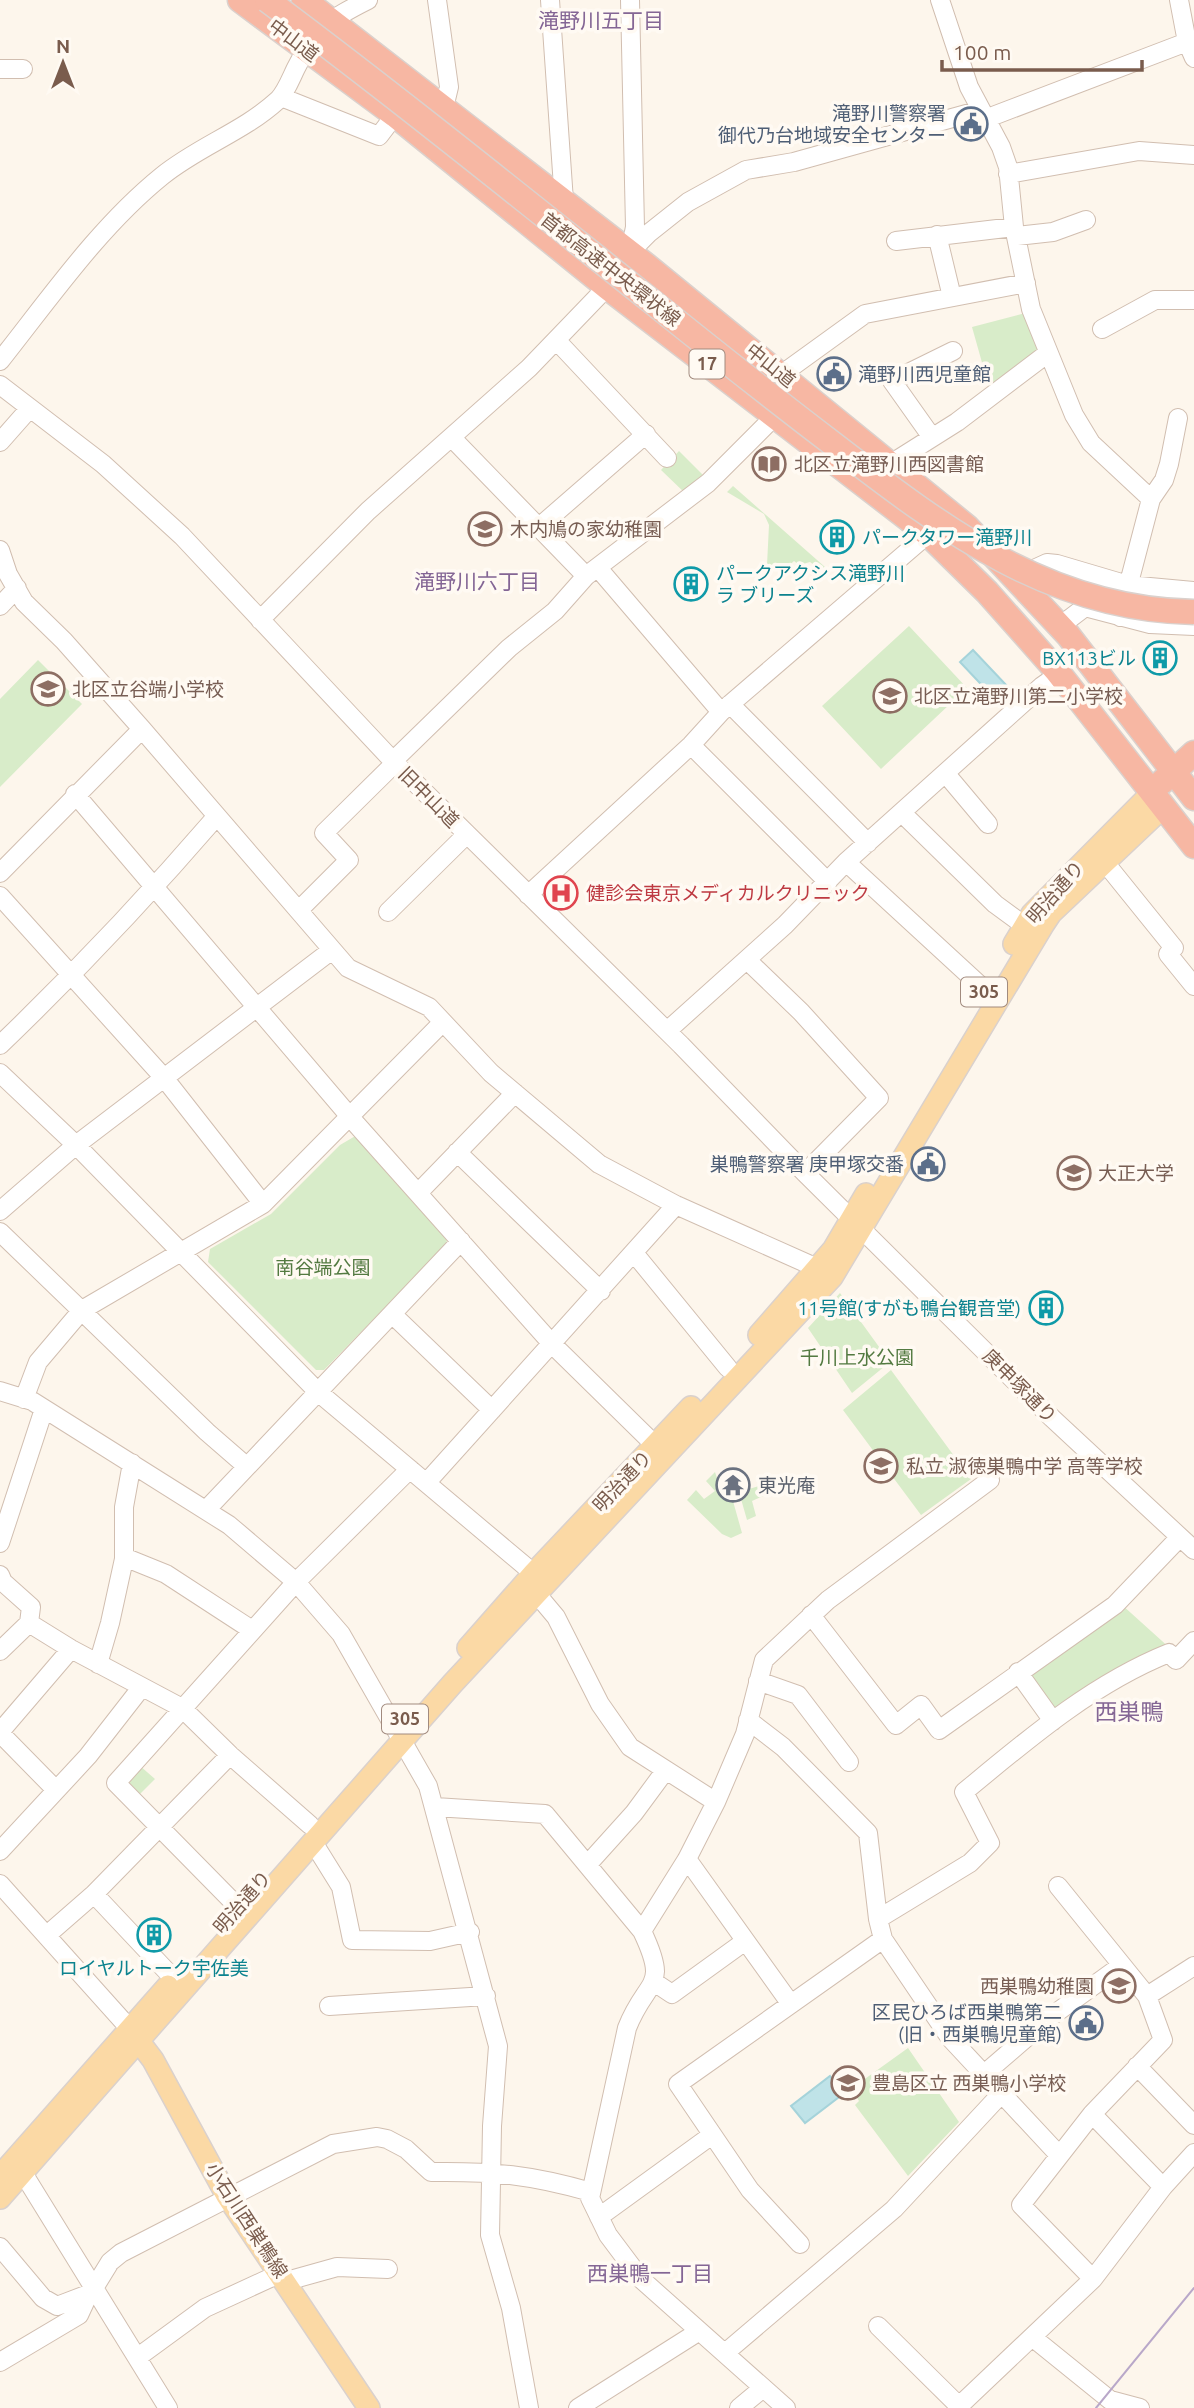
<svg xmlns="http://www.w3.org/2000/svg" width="1194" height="2408" font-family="Ubuntu,'Noto Sans JP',sans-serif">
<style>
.green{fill:#d8ecc9}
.water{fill:#bfe3e8;stroke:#a5d3da;stroke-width:2}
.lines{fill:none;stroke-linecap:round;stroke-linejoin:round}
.minor-casing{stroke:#d1beb0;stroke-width:20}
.major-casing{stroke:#dad1cd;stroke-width:24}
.highway-casing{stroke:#dad1cd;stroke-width:27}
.minor{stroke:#fff;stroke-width:18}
.major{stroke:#fbd9a5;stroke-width:21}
.highway{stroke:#f7b7a3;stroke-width:24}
.tram{stroke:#b9a8c9;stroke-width:2}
.highway-bridge-casing{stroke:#dad1cd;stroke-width:27;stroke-linecap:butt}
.highway-bridge{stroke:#f7b7a3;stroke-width:24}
.labels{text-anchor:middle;stroke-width:7;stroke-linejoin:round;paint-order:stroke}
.shield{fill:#fffaf3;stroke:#a28b7f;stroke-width:2}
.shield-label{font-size:18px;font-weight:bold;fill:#7a5c4d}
.street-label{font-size:19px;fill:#7a5c4d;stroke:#fffaf3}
.service-label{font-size:19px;fill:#4e5e75;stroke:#fffaf3;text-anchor:end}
.education-label{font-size:19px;fill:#785e54;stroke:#fffaf3;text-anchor:start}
.culture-label{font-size:19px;fill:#0d838f;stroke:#fffaf3;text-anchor:start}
.health-label{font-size:19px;fill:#be3a42;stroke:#fffaf3;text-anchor:start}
.park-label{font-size:19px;fill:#537a41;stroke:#fffaf3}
.worship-label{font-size:19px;fill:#5b616d;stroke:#fffaf3;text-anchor:start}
.neighbourhood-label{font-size:21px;fill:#846695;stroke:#fffaf3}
.quarter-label{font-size:23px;fill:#846695;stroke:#fffaf3}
</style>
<rect width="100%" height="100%" fill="#fdf6ec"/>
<path class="green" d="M1029 312 1042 348 990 391 972 327Z
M679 451 707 479 687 495 661 470Z
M733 486 825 567 822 571 810 562 799 565 794 561 783 571 773 570 767 565 769 525 764 514 727 492Z
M909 626 967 688 881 769 822 706Z
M38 660 82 704 0 787V699Z
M357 1135 446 1233 447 1244 324 1370H316L208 1262 210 1249 271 1214 340 1145Z
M840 1293 890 1362 852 1393 808 1328Z
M891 1370 971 1479 921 1515 843 1410Z
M715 1472 723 1496 731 1494 742 1533 731 1538 722 1534 687 1500 696 1490 704 1499 715 1491 706 1481Z
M759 1486 763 1496 752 1501 756 1516 747 1520 739 1492Z
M1121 1604 1172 1650 1055 1715 1026 1674Z
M139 1765 155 1779 138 1796 124 1781Z
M908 2048 959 2122 908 2176 855 2105 859 2101 842 2073 850 2066 862 2081Z"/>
<path class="water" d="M973 650 1008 687 995 699 960 662Z
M830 2076 843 2094 805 2123 791 2106Z"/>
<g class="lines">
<defs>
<path id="minor" d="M437 0 449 87 444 108
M550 0 564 201
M940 0 969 87 1001 147 1008 167 1014 227 1031 309 1074 415 1091 443 1151 499
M1179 0 1187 42 1194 58
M0 69H23
M281 97 379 136 395 115
M985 119 1187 42
M1008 174 1139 151 1194 155
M937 235 952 297
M1017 236 1053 232 1086 220
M896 241 1014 227
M630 252 649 233 688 202 746 170 794 162 981 110
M630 252 635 227 630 0
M1102 329 1155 300H1194
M557 341 667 458
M0 361C50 298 99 227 162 176 199 146 243 132 278 100 286 92 291 78 296 68 317 27 328 20 368 0
M782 374 865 314 1026 283
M0 385 103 464 182 536 393 761 681 1045 805 1173 1052 1418 1194 1550
M931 436 892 381 953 351
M452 438 586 576
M0 442 30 408
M892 463 957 422 1048 353
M538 528 646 434
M0 550 8 574 24 602 64 641 142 729 348 968 429 1007 491 1073 599 1164 676 1205 817 1268
M598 568 721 712
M1023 574 1047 563 1057 564 1128 585 1194 591
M0 606 17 588
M1120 617 1151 499 1164 480 1169 464 1178 418
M260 620 368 511 529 368 607 287
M1060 626 1085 607 1150 624 1194 626
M730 704 868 843
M691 745 828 882
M393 761 509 648 555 611 586 576 708 483 775 416
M946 774 988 824
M75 794 357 1125 553 1345 656 1446
M902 813 995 904 1025 926
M846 862 996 1000
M1111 870 1174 948 1168 954 1194 986
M0 873 142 729
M528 895 691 745 721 712 928 534
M0 896 165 1079 263 1204
M300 909 349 860 324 833 395 763
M388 912 467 834
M747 960 801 1012 879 1098 805 1173
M667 1031 785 925 846 862 1042 686 1059 674
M0 1045C76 972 147 897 216 817
M0 1073 76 1145 318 1392 544 1582
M457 1152 601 1291
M418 1193 515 1093
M0 1211 76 1145 332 950
M0 1232 207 1432 245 1465
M634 1253 728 1368
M392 1314 492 1410
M0 1391 32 1401 229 1525 296 1582 341 1634 428 1786 498 2046 492 2126 490 2235 511 2308 529 2408
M24 1399 38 1362 82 1310 263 1204 443 1022
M427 1482 676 1205
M206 1510 461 1241
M0 1543 44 1409
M124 1557 166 1574 252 1630
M0 1575 3 1582 31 1607 29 1623 0 1651
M530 1586 556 1617 600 1704 630 1747 716 1802
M811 1615 896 1725 921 1705 939 1730 1115 1605 1180 1537
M29 1623 71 1649 182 1708 230 1755 310 1825
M98 1664 110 1623 124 1559V1507L132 1463
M1018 1672 1053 1721
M758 1681 798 1695 849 1762
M748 1720 783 1747 868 1833 878 1919 883 1939 678 2084 750 2190 800 2244
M0 1732 71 1649
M0 1733 56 1790
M435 1807 545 1814 642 1931
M313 1842 341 1887 352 1940 430 1941 470 1932
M0 1851 88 1756 141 1688
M687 1859 790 2003
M588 1864 634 1813 665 1771
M0 1884 130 2029
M1058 1886 1147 1996 1163 2040 1092 2114 1021 2205 1093 2279
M94 1894 174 1979
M238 1907 116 1783 296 1582 410 1469
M878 1919 970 1863 990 1843 964 1792C1028 1739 1092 1684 1169 1653L1176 1660 1194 1641
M47 1935 94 1894 230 1755
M883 1939 950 2038 1059 2155
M654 1982 672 1994 744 1942
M1147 1996 1194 1966
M329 2006 486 1996
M1137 2066 1194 2125
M983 2075 1049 2018 1122 1965
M1092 2114 1163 2187
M23 2173 168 2408
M599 2217 712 2135
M0 2247 43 2298 57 2306 91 2293 110 2262 121 2253 333 2144 377 2137 387 2139 406 2149 431 2172C493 2171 532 2175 591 2192
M287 2281 337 2267 388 2269
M878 2326 959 2406
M1032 2337 1110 2400 1140 2408
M725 2353 894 2209 1001 2094
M138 2357 205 2308 281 2273
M0 2362 79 2315 85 2302 82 2297
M578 2408 698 2332
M739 2408 763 2388
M786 2408 641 2279 608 2235 590 2198 627 2028C647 1977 670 1990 642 1931L687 1859 716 1802 745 1734 764 1660 828 1600 990 1480
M957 2408 1093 2279 1163 2187 1194 2153"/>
<path id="major" d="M1014 944 1032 914 1152 793
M759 1335 833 1250 866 1194
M468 1648 534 1573 691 1407
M131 2031 153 2060 227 2196 369 2408
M0 2176 168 1986
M0 2198 453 1683 832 1277 1043 925 1051 913 1163 807"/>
<path id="highway" d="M240 0 395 115 607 287 928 534 987 592 1057 671 1194 846
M304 0 647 266 967 527 1068 635 1194 798
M1162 782 1194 753"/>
</defs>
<use href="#minor" class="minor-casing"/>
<use href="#major" class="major-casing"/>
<use href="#highway" class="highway-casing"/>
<use href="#minor" class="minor"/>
<use href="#major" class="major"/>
<use href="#highway" class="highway"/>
<path class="tram" d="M1096 2408 1194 2288"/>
<defs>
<path id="highway-bridge" d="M267 0C397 97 523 199 650 300 712 350 774 399 837 447 945 530 1051 610 1194 612"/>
</defs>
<use href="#highway-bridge" class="highway-bridge-casing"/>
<use href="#highway-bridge" class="highway-bridge"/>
</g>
<defs>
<symbol id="civic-ring" viewBox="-11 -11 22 22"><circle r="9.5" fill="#fffaf3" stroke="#5c6f8a" stroke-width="1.5"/><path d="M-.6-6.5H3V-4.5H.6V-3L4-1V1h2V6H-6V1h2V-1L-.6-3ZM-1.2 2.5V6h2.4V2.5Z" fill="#5c6f8a"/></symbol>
<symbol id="library-ring" viewBox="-11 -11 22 22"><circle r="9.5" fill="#fffaf3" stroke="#8d6e63" stroke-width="1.5"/><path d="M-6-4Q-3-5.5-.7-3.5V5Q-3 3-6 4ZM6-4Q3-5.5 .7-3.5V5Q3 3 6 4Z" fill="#8d6e63"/></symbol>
<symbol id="school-ring" viewBox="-11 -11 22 22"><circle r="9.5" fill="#fffaf3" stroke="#8d6e63" stroke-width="1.5"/><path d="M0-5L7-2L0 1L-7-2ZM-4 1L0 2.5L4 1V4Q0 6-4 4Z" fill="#8d6e63"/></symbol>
<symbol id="building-ring" viewBox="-11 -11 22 22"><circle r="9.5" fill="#fffaf3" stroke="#0f9aa8" stroke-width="1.5"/><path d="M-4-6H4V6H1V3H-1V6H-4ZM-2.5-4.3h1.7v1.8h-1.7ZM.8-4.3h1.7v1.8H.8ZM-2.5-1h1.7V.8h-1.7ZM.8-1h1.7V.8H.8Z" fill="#0f9aa8"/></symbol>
<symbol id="hospital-ring" viewBox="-11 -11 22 22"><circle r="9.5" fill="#fffaf3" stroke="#e0444e" stroke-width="1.5"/><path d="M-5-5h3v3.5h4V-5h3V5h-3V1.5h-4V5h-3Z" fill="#e0444e"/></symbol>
<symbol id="university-ring" viewBox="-11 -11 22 22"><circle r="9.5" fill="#fffaf3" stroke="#8d6e63" stroke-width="1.5"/><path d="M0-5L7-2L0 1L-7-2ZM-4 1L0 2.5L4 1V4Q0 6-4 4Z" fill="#8d6e63"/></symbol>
<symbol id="temple-ring" viewBox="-11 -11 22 22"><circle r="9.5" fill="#fffaf3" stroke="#6b7280" stroke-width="1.5"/><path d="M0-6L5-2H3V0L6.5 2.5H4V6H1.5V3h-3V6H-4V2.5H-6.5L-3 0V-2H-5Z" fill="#6b7280"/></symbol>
</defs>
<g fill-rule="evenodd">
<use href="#civic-ring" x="952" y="105" width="38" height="38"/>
<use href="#civic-ring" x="815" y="355" width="38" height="38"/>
<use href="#library-ring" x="750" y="445" width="38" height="38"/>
<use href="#school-ring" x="466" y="510" width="38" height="38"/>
<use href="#building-ring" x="818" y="518" width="38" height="38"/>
<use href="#building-ring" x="672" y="565" width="38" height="38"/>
<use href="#building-ring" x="1141" y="639" width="38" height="38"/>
<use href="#school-ring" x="29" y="670" width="38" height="38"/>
<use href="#school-ring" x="871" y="677" width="38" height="38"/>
<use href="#hospital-ring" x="542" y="874" width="38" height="38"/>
<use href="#civic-ring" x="909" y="1145" width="38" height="38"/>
<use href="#university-ring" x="1055" y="1154" width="38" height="38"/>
<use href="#building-ring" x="1027" y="1289" width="38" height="38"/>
<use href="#school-ring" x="862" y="1447" width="38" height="38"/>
<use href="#temple-ring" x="714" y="1466" width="38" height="38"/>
<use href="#building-ring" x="135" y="1916" width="38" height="38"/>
<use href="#school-ring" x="1100" y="1967" width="38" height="38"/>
<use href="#civic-ring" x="1067" y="2004" width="38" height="38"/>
<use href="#school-ring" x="829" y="2064" width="38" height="38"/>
</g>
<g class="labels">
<g class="shield">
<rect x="689.5" y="349.5" width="35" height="29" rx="5"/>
<rect x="961" y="977.5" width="46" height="29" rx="5"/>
<rect x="382" y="1704.5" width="46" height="29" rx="5"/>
</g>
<g class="shield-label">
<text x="707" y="370">17</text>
<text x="984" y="998">305</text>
<text x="405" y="1725">305</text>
</g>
<g class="street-label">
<text transform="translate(294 40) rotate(37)" y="7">中山道</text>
<text transform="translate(611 269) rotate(38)" y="7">首都高速中央環状線</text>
<text transform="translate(771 365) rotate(39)" y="7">中山道</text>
<text transform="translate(429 797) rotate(45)" y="7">旧中山道</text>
<text transform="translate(1055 892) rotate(-49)" y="7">明治通り</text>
<text transform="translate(1020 1386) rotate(45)" y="7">庚申塚通り</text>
<text transform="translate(622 1481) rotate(-47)" y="7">明治通り</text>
<text transform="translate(242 1902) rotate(-49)" y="7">明治通り</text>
<text transform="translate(247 2220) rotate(57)" y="7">小石川西巣鴨線</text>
</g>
<g class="service-label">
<text x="946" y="120">滝野川警察署<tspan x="946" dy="22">御代乃台地域安全センター</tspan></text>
<text x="858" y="381" text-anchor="start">滝野川西児童館</text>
<text x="904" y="1171">巣鴨警察署 庚甲塚交番</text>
<text x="1062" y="2019">区民ひろば西巣鴨第二<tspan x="1062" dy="22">(旧・西巣鴨児童館)</tspan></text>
</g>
<g class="education-label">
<text x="794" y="471">北区立滝野川西図書館</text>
<text x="510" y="536">木内鳩の家幼稚園</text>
<text x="72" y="696">北区立谷端小学校</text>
<text x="914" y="703">北区立滝野川第二小学校</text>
<text x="1098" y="1180">大正大学</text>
<text x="906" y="1473">私立 淑徳巣鴨中学 高等学校</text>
<text x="1094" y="1993" text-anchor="end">西巣鴨幼稚園</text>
<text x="872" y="2090">豊島区立 西巣鴨小学校</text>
</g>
<g class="culture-label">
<text x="862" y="544">パークタワー滝野川</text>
<text x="716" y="580">パークアクシス滝野川<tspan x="716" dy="22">ラ ブリーズ</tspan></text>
<text x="1136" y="665" text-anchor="end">BX113ビル</text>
<text x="1021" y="1315" text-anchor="end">11号館(すがも鴨台観音堂)</text>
<text x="154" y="1975" text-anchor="middle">ロイヤルトーク宇佐美</text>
</g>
<g class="health-label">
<text x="586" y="900">健診会東京メディカルクリニック</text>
</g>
<g class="park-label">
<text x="323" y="1274">南谷端公園</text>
<text x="857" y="1364">千川上水公園</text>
</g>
<g class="worship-label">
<text x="758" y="1492">東光庵</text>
</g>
<g class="neighbourhood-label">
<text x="601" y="28">滝野川五丁目</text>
<text x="477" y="589">滝野川六丁目</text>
<text x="650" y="2281">西巣鴨一丁目</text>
</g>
<g class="quarter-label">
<text x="1129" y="1720">西巣鴨</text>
</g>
</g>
<g transform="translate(63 63)" stroke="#fffaf3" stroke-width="5" paint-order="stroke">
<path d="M0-5L12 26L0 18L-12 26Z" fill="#7a5c4d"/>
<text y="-10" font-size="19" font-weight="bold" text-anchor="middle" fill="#7a5c4d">N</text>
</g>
<path d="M942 60v10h200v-10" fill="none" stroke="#7a5c4d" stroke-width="3.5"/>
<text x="953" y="60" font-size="21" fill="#7a5c4d" stroke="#fffaf3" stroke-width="5" paint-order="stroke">100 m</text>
</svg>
